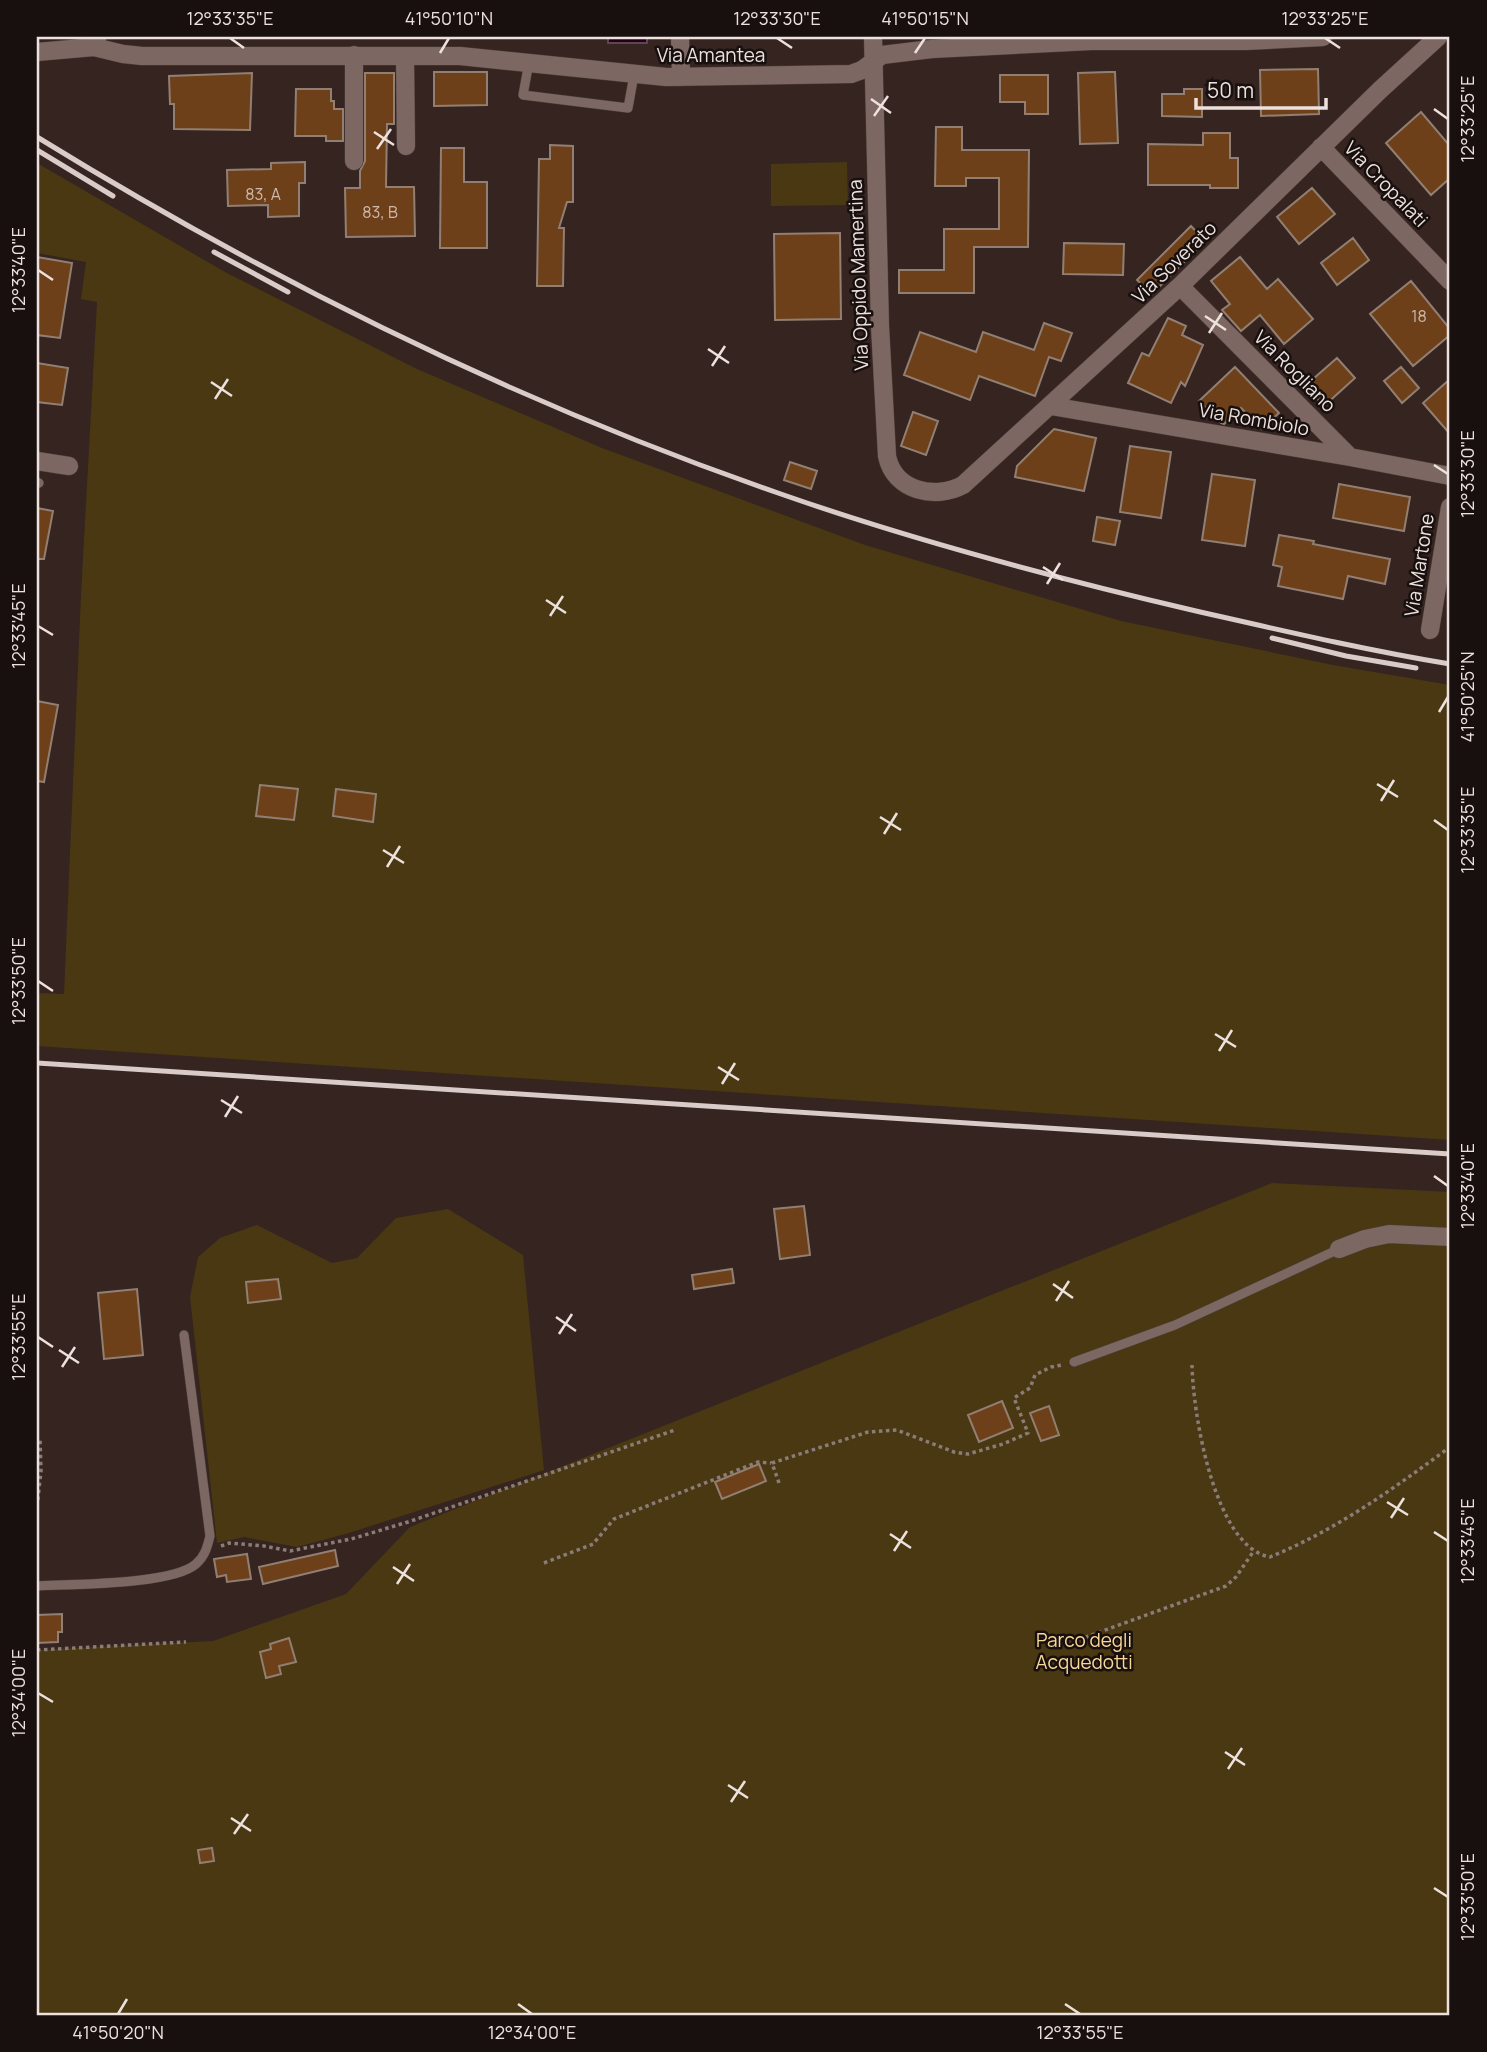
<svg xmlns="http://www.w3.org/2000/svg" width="1487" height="2052" font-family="Manrope,sans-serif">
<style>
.green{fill:#493812}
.water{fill:#23001a;stroke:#604455;stroke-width:2}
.building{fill:#6e4019;stroke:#917f73;stroke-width:2}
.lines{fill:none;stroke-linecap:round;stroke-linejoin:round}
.lane-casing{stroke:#4f403d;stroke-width:10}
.street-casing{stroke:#4f403d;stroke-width:19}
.path{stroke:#8b7c78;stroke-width:3.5;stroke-dasharray:3.5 3.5;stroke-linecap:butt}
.lane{stroke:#7d6763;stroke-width:9}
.street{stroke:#7d6763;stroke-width:18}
.rail{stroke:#d8cbc8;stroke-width:5}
.ticks{fill:none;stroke:#ede1de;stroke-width:2.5}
.labels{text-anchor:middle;stroke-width:5;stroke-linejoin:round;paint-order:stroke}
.number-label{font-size:16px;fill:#cdb9ad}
.street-label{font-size:19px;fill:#ede1de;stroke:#18100e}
.park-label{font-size:19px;fill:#f9d897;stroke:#18100e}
.neatline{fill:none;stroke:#ede1de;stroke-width:2.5}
.ticks-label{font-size:18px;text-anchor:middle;fill:#ede1de}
</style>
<rect width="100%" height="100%" fill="#362420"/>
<path class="green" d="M847 162 848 205 771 206V164Z
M37 163 225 272 417 369 602 448 865 545 1121 621 1333 665 1450 685V1140L37 1046V993L64 994 81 595 97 302 81 299 86 262 37 253Z
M1272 1183 1450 1192V2015H37V1650L213 1641 346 1594 410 1527Z
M448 1209 523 1255 544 1470 349 1533 297 1547 244 1537 217 1543 190 1297 198 1257 220 1238 257 1225 332 1263 357 1258 396 1218Z"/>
<path class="water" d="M608 37H647V43H608Z"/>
<path class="building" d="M1318 69 1319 114 1261 116 1260 70Z
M434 72H487V105L434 106Z
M1108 72H1115L1118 143 1080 144 1078 73Z
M252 73 250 130 174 129V104H170L169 76Z
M365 73H394V124H387L386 187H414L415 236 346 237 345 188H360V171L365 161Z
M1000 75H1048V114H1025V102H1000Z
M296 89H331V101H334V109H343V141H326V136H295Z
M1184 89H1202V117L1162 116V94H1184Z
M1421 112 1450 146V178L1431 195 1386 143Z
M936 127H962V150H1029L1028 247H974V293H899V270H944V229H999V178H966V186H935Z
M1203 133H1230V158H1238V188H1210V185H1148V144L1203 145Z
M550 145 573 146V202H567L559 228H564L563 286H537L539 159H550Z
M441 148H464V182H487V248H440Z
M305 162V183H299V216L268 217V205L228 206 227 170 271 169V163Z
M1312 188 1335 214 1299 244 1277 217Z
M1191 226 1205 241 1152 294 1137 280Z
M840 233 841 319 775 320 774 234Z
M1353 238 1369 260 1337 285 1321 263Z
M1064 243 1124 244 1123 275 1063 274Z
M37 257 72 263 60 338 37 335Z
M1240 257 1267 289 1278 279 1313 319 1284 344 1260 315 1241 331 1222 310 1230 304 1211 281Z
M1411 281 1450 329V335L1413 366 1370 314Z
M1168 318 1186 326 1182 335 1203 345 1185 386 1181 382 1171 403 1128 383 1142 353 1149 356Z
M1044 323 1072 333 1061 361 1049 357 1035 396 979 376 970 400 904 375 920 332 976 352 983 332 1034 350Z
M1337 358 1355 378 1324 406 1305 386Z
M37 363 68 368 62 405 37 402Z
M1235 367 1279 413 1262 429 1241 408 1224 424 1221 423 1199 401Z
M1401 367 1419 388 1402 403 1384 381Z
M1450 379V434L1423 403Z
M913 412 938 421 926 455 901 446Z
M1054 429 1096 438 1084 491 1015 477 1017 466Z
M1130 446 1171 452 1161 518 1120 512Z
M790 462 817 471 811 489 784 480Z
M1212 474 1255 480 1245 546 1202 540Z
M1339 484 1410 497 1404 531 1333 518Z
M37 508 53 511 44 559H37Z
M1097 517 1120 521 1115 545 1093 541Z
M1279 535 1314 541 1313 544 1390 559 1385 584 1348 576 1343 599 1278 586 1282 567 1273 565Z
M37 701 58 705 44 782 37 781Z
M260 785 298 789 294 820 256 816Z
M336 789 376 794 373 822 333 816Z
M804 1206 810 1255 780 1259 774 1209Z
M732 1269 734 1283 694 1289 692 1275Z
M278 1279 281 1299 248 1303 246 1282Z
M137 1289 143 1355 104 1359 98 1293Z
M1002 1401 1013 1428 979 1442 968 1415Z
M1049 1406 1059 1435 1041 1441 1030 1413Z
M759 1464 766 1481 722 1499 715 1482Z
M335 1550 338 1566 263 1584 259 1567Z
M247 1554 251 1579 227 1582 226 1575 217 1577 214 1559Z
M62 1614V1632H58V1642L37 1643V1615Z
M289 1638 296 1662 279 1666 281 1674 266 1678 260 1652 271 1649 270 1644Z
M212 1848 214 1861 200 1863 198 1850Z"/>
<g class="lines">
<defs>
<path id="lane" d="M529 62 523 95 628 108 634 75
M37 482 39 483
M1074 1362 1175 1325 1339 1249
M37 1586C71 1584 172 1585 196 1564 205 1556 207 1548 210 1536L184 1335"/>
<path id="street" d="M680 37 681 77
M873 37 880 326 887 456C894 491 935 500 963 485L1180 286 1380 90 1438 37
M94 47 123 54 142 56H460L666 77 851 74 862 70 882 55 932 49 1091 41H1245L1323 37
M37 52 94 47 97 39
M405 56 406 146
M1321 147 1450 281
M354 161V55
M1180 286 1350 457
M1051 406 1350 457 1450 476
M37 461 69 466
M1430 630 1450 507
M1339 1249 1365 1239 1389 1234 1450 1237"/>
</defs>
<use href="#lane" class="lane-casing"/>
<use href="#street" class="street-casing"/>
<path class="path" d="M1192 1365C1193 1413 1214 1547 1270 1557 1336 1530 1393 1489 1450 1447
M779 1483 772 1463 868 1432 897 1430 954 1452 968 1454 1003 1444 1028 1433 1014 1398 1030 1388 1035 1375 1051 1367 1062 1365
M37 1507 41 1471 40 1438
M221 1546 229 1543 264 1546 290 1551 351 1539 408 1522 675 1430
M544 1563 593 1544 614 1519 758 1462 771 1463
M1058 1635 1072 1640 1086 1637 1226 1586 1236 1577 1253 1552
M37 1650 186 1642"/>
<use href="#lane" class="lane"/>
<use href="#street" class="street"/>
<path class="rail" d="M37 137C271 281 518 403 778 493 915 541 1055 578 1196 611 1280 630 1365 650 1450 664
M37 150 113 196
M214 252 288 292
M1272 638 1346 656 1416 668
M37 1063 1450 1154"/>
</g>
<path class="ticks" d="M230 38 244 48M777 38 792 48M1325 38 1340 48M440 53 449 38M915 53 925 38M871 99 891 113M1434 109 1448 119M874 116 888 96M374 132 394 145M377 149 391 129M38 270 53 280M1205 316 1226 330M1209 333 1222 313M708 349 729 363M712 366 725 346M211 382 232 396M215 399 228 379M1434 465 1448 474M1043 567 1063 580M1047 584 1060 563M546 600 566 613M550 616 563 596M38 626 53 635M1439 712 1448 697M1377 784 1398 797M1381 801 1394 780M880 817 901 830M1434 820 1448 830M884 834 897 813M383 850 404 863M387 867 400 846M38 981 53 991M1215 1034 1236 1047M1219 1051 1232 1030M718 1067 739 1080M722 1084 735 1063M221 1100 242 1113M225 1117 238 1096M1434 1176 1448 1186M1053 1284 1073 1298M1056 1301 1069 1281M556 1317 576 1331M559 1334 572 1314M38 1337 53 1347M59 1350 79 1363M62 1367 75 1347M1387 1502 1408 1515M1391 1518 1404 1498M1434 1532 1448 1541M890 1534 911 1548M894 1551 907 1531M393 1567 414 1581M397 1584 410 1564M38 1693 53 1702M1225 1752 1245 1765M1228 1769 1242 1748M728 1785 748 1798M731 1802 745 1781M231 1818 251 1831M234 1834 248 1814M1434 1888 1448 1897M518 2004 532 2014M1065 2004 1080 2014M118 2014 127 1999"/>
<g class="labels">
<g class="number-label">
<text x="263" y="200">83, A</text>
<text x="380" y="218">83, B</text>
<text x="1419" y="322">18</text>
</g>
<g class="street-label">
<text x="711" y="62">Via Amantea</text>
<text transform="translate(1386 184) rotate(46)" y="7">Via Cropalati</text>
<text transform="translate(1174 262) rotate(-44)" y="7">Via Soverato</text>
<text transform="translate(858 275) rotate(-92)" y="7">Via Oppido Mamertina</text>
<text transform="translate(1295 371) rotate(45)" y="7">Via Rogliano</text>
<text transform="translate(1254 419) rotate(10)" y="7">Via Rombiolo</text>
<text transform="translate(1419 565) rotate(-81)" y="7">Via Martone</text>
</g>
<g class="park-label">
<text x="1084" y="1647">Parco degli<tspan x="1084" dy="22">Acquedotti</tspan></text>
</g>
</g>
<rect width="1487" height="2052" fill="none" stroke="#18100e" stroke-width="77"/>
<path d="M1196 98v10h130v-10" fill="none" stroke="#ede1de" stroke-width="3.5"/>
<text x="1207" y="98" font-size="21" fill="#ede1de" stroke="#18100e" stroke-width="5" paint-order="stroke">50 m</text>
<rect x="38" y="38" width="1410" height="1976" class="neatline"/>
<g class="ticks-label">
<text x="230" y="25">12°33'35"E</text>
<text x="449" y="25">41°50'10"N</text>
<text x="777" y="25">12°33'30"E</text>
<text x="925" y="25">41°50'15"N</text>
<text x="1325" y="25">12°33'25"E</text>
<text transform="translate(1468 119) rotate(-90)" y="6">12°33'25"E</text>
<text transform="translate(19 270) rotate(-90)" y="6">12°33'40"E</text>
<text transform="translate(1468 474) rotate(-90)" y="6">12°33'30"E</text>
<text transform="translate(19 626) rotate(-90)" y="6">12°33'45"E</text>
<text transform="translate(1468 697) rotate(-90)" y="6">41°50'25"N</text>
<text transform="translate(1468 830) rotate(-90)" y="6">12°33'35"E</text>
<text transform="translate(19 981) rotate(-90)" y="6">12°33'50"E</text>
<text transform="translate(1468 1186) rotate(-90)" y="6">12°33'40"E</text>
<text transform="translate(19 1337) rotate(-90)" y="6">12°33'55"E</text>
<text transform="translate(1468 1541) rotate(-90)" y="6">12°33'45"E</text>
<text transform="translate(19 1693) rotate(-90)" y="6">12°34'00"E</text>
<text transform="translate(1468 1897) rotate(-90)" y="6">12°33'50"E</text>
<text x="118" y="2039">41°50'20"N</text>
<text x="532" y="2039">12°34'00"E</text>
<text x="1080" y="2039">12°33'55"E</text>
</g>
</svg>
